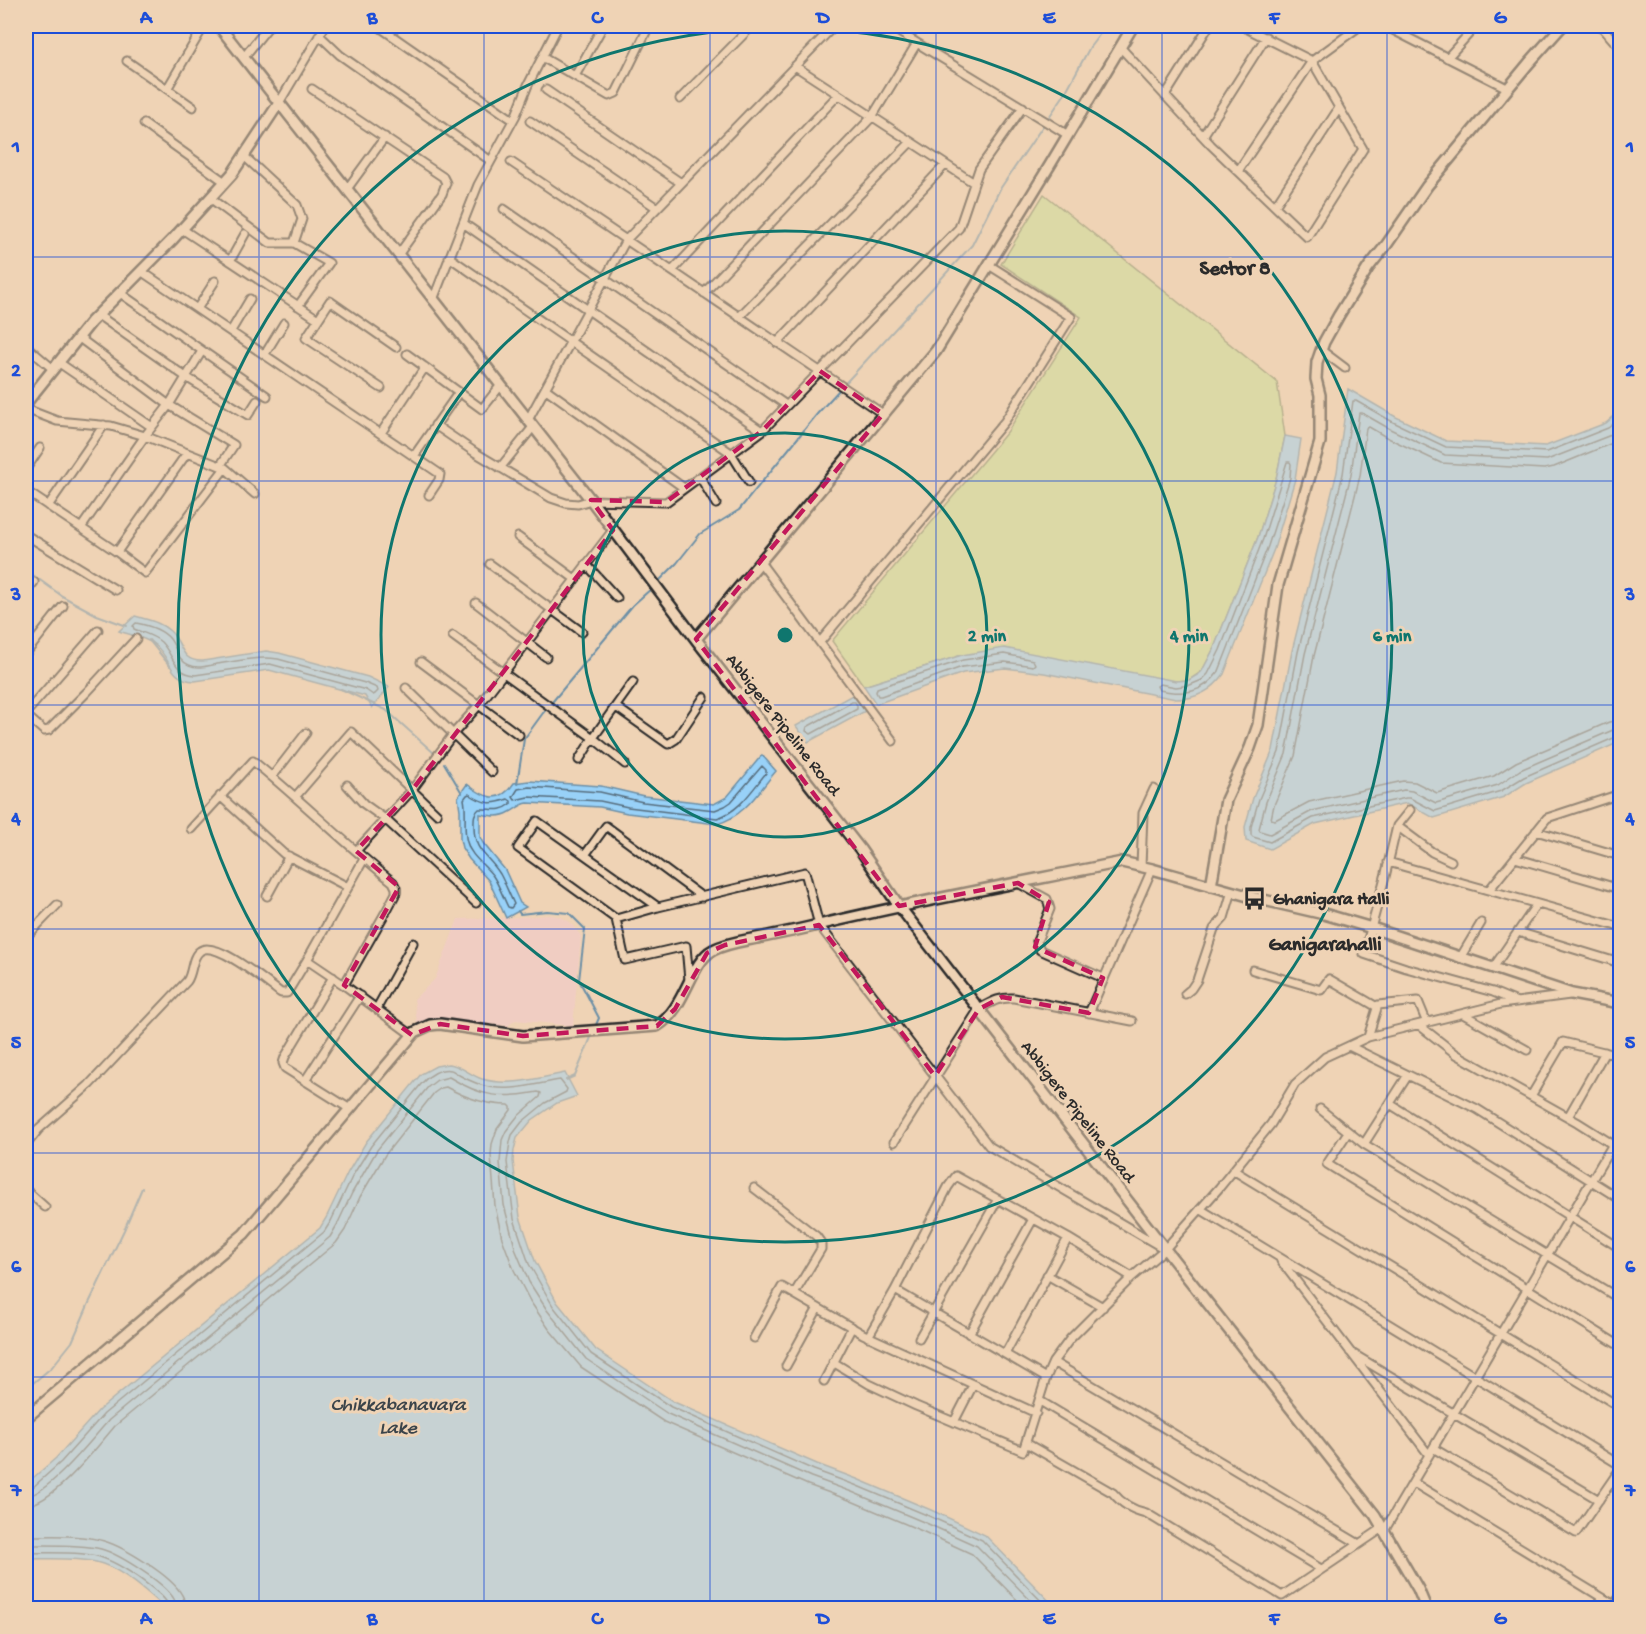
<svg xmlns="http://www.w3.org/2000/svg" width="1646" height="1634" font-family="'Gochi Hand',sans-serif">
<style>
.built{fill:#f0cdc2}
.green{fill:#c5e096;stroke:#788660;stroke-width:1.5}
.water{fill:#98d1f8;stroke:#6c8fa6;stroke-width:1.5}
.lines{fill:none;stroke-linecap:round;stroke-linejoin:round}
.shore{stroke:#576d7d;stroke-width:1.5}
.stream{stroke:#6c8fa6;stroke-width:2}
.street-casing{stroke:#2b2b2b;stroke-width:11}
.secondary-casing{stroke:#2b2b2b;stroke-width:14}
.street{stroke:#efd3b5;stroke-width:7}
.secondary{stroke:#efd3b5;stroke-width:9}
.marked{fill:none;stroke:#c2185b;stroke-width:4.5;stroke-dasharray:12 8;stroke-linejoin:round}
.grid{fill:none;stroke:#1d4ed8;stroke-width:1.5;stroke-opacity:0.55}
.ring{fill:none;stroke:#0f766e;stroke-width:3}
.labels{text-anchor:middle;stroke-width:6;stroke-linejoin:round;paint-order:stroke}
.street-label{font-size:18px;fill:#2b2b2b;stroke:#efd3b5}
.poi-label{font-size:18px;font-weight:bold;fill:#2b2b2b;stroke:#efd3b5;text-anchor:start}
.neighbourhood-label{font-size:20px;font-weight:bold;fill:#2b2b2b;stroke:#efd3b5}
.water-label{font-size:20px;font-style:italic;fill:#3b444a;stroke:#efd3b5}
.quarter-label{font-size:21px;font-weight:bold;fill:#2b2b2b;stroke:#efd3b5}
.centre{fill:#0f766e;stroke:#efd3b5;stroke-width:3}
.ring-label{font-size:18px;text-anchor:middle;font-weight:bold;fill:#0f766e;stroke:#efd3b5;stroke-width:6;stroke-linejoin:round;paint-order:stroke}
.neatline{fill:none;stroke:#1d4ed8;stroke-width:2}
.grid-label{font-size:20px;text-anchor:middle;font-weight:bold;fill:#1d4ed8}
</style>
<rect width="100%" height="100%" fill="#efd3b5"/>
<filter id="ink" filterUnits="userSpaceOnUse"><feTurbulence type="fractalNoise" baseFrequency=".0167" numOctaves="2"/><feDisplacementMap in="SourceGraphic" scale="12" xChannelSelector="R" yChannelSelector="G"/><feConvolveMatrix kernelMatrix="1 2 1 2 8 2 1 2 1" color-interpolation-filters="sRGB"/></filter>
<g filter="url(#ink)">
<path class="built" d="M551 915 561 917 570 922 581 936 573 1026 515 1020 508 1026 476 1023 448 1018 417 1023 414 999 435 979 458 919 506 918Z"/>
<path class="green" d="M1044 194 1277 382 1285 436 1276 479 1258 537 1214 648 1202 671 1189 680 1176 681 962 655 864 686 832 641 1008 431 1081 317 1001 264Z"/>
<path class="water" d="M1348 389 1396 417 1446 441 1546 446 1606 423 1620 411V742L1526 783 1504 797 1434 818 1407 803 1315 824 1270 849 1246 841 1245 827 1253 798 1273 750 1292 651 1337 472Z
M1285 436 1301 439 1295 479 1274 549 1224 674C1212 691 1197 699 1176 699L1044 673 1005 668 963 673 876 704 864 686 962 655 1004 648 1176 681 1189 680 1199 674 1202 671 1214 648 1258 537 1276 479Z
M135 616C147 620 161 622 170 631 184 643 179 662 203 661L266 651 279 653 368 677 389 687 372 708 365 696 269 670 195 681C168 680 172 658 155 645 145 637 130 635 119 631Z
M856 693 869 709 808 742 796 726Z
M762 755 776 771C759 791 744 817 717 824L627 813 600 807 528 803C520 804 517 809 510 812 500 818 491 816 480 814V837L483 843 505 870 520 903 526 907 506 918 489 881 469 859 462 848 460 839V810L458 797 467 784C485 798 499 805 514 783L529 781 601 786 644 796 714 804 727 797Z
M448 1064C459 1064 470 1075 482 1079 509 1087 538 1078 565 1073L577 1096 557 1103 532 1120 517 1138 514 1150 513 1161 520 1217 535 1261 557 1302 596 1350 674 1402 817 1464 857 1479 931 1510 985 1535 1056 1608H165C148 1592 119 1567 96 1562 73 1557 48 1559 26 1559V1484L56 1458 99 1410 320 1228 326 1218 348 1172 366 1142 421 1074 436 1066Z"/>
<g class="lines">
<path class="shore" d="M1620 419 1608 428 1547 452 1446 447 1393 422 1356 401H1353L1343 474 1298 652 1279 752 1259 799 1251 827V835L1253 837 1270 842 1313 818 1406 798H1410L1435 811 1501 791 1524 777 1616 737H1620
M1620 429 1611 435 1547 460 1445 455 1390 429 1362 413H1359L1351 475 1305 654 1286 754 1266 802 1259 829 1260 831 1270 834 1312 811 1404 790 1412 791 1436 803 1498 785 1520 770 1613 730 1620 729
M1620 440 1554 467 1544 469 1441 463 1386 437 1369 427 1366 428 1360 476 1314 656 1295 756 1274 805 1271 819 1275 820 1309 802 1403 781 1415 782 1437 793 1494 776 1516 762 1609 722 1620 720
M1287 462H1290L1291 464 1290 478 1268 546 1219 671C1203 694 1184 695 1159 690L1157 686 1160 684 1176 687 1190 685 1202 680 1208 674 1220 650 1263 539Z
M136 623C147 625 162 629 170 639 177 648 177 660 189 665 198 669 207 666 217 664 237 661 258 656 278 659L365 683 377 688 378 691 375 694 373 695 366 690 270 664 195 675C173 673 174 655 161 642 153 635 143 633 134 629L133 626Z
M1004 654 1033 660 1035 664 1033 666 1005 662 962 667 881 696H878L876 692 877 688 963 660Z
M852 702H855L857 705V709L811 734 806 731 807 727Z
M762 766 766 770V773C752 790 739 812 717 818L628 807 600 801 528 797 515 800 513 797 518 789 529 787 600 792 643 802 715 810 725 806 731 802Z
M469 794C484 804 492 805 508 799L511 801V804C500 813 491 808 479 809 473 814 474 819 474 826 474 853 488 854 500 874 505 883 509 894 514 904L511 908 508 907C503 897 499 885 493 876 485 865 470 856 467 842 463 829 467 813 464 799L467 795Z
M26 1489 32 1488 61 1462 104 1414 324 1232 331 1221 353 1175 371 1146 422 1083C428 1076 441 1067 451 1070 452 1070 458 1074 459 1075 466 1079 473 1082 481 1085 508 1093 534 1084 560 1080L567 1089 566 1092 545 1103 522 1122 512 1135 510 1142 507 1162 514 1219 529 1264 553 1306 591 1354 671 1407 814 1470 855 1485 929 1516 982 1540 1048 1608
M26 1496C48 1495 94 1437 109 1420L330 1237 337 1225 352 1193 377 1150 428 1087 437 1080 449 1077C482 1097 500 1099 538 1092L541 1093 540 1097 517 1117 506 1131 502 1140 500 1162 504 1205 516 1251 529 1282 547 1310 586 1359 668 1414 811 1477 852 1492 926 1523 977 1546 1038 1608
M26 1505C52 1505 98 1446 115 1426L336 1243 345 1230 360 1197 385 1155 434 1093 441 1088 446 1087C466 1098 486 1105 509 1105L511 1107V1110L497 1129 492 1144 491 1155 495 1206 502 1238 514 1270 530 1301 549 1329 581 1367 664 1422 808 1485 849 1500 922 1531 972 1554 1025 1608
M26 1536C47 1536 83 1534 104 1541 124 1547 172 1576 182 1595 185 1600 185 1604 185 1608
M26 1545C47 1545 81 1544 101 1549 119 1554 165 1583 174 1599 176 1603 176 1604 176 1608
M26 1553C44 1553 83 1551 100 1557 118 1563 137 1576 152 1588 158 1593 168 1600 169 1608"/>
<path class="stream" d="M26 570 62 596 97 615 127 626
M656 584 677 563 700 534 739 510 818 413 972 245 1000 189 1064 95 1090 47 1106 26
M149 640 170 666
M341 689 386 710 434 753
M444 763 462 793
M517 784 524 739 543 713 633 605 652 588
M518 911 520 914 547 911 569 913 585 929 579 980 599 1018 595 1027
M566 1080 575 1076 592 1035
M26 1389 52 1367 72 1342 89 1303 124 1230 142 1188"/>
<defs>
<path id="street" d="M378 26 513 120
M889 26 1068 135
M1385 26 1507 88
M1601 26 1620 48
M319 35 340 55 491 161
M1120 47 1211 145 1307 237 1363 149 1312 61 1242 26
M244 57 269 26
M542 57 609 96 616 93 649 26
M1447 58 1476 26
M127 61 193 107
M795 66 974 183
M575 76 603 26
M167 89 204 26
M312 89 443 177 446 183 442 194 398 255
M546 90 681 183
M1165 96 1209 26
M680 99 752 26
M279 103 325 26
M530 121 657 208
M144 124 225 182
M1203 136 1266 37
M244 156 297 205 302 219 294 243
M511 162 883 414
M1238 171 1312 61 1360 26
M347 189 385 137
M210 198 270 243H294L329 263 298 306
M1275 206 1339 108
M504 209 786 405
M463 223 478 185 516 115 528 85 558 26
M182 229 318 319
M449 257 731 453 749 482
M230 261 245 234
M141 271 440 474 439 480 429 495
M672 271 838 95
M120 293 267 396
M704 293 872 117 917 43
M433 300 463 223 762 431 666 502 591 500 578 504 566 503 551 498 476 453 435 425
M197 309 215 281
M98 315 186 377 248 415 257 401
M739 317 911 142
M231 331 250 299
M78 337 169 405 145 436 81 528
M777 343 945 165
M26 346 53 369
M1321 350 1345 368
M202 351 169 405 234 445 220 466
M265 354 284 323
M407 354 482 409 501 385
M58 362 152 427
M381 388 306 338 330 301 396 347
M546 389 684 488
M26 409 57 421 111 426 145 436 225 468 145 573 117 552 26 491
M528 420 626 240 834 26
M762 431 959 228 979 169 1023 107
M381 433 425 367
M414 456 459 392
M225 468 255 494
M500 468 533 427
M26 469 40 448
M700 477 716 504
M48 506 104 425
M26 535 116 590
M518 537 575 579
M117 552 187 453
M760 562 893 741
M490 564 582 632
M586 564 617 598
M26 592 34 582
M476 603 546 657
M453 636 593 738 625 764
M820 642 1005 421 1071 317 989 265
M26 653 63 606
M421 662 519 735
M406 688 492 772
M616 707 668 744 676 739 704 697
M26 713 98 630
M26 715 44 731 49 730 87 692 136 639
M579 760 593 738 633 682
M272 777 306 733
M347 785 364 804 385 819 476 903
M220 796 284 854 348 887
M296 796 351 732 437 814
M1410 810 1397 826 1385 877 1364 954 1406 968 1493 992 1517 1002
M1397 826 1432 852 1451 861
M191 829 253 761C301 800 345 844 393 882L396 888V893L388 908 344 985 412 1035
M1536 831 1620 856
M356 851 412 790 454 733 479 705 613 530
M585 855 606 826 702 897
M1515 858 1620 889
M1388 862 1620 927
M1141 867 1143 813 1154 789
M1018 883 1047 899 1050 909 1037 941 1040 950 1103 978
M1489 890 1547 818 1620 794
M267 896 289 856
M616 919 518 848 537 821 658 907
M1518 932 1620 963
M26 937 57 905
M1460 958 1481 923
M1493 968 1537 904
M1253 970 1321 990 1329 979 1377 1007
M333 977 285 1057 283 1063 285 1068 350 1109
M689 980 686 946 625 960 616 919 658 907 805 872 819 925 989 1146 1163 1248
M344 985 307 960 364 859
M1185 994 1191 989 1197 980 1214 929 1224 918 1232 891
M377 1008 413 943
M1089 1013 1152 869
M1463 1014 1527 1050
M1419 1025 1456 1054 1577 1122 1620 1149
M1368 1037 1378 1005 1418 1001 1427 1023
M1349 1046 1477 1109 1620 1199
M305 1081 360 996
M1531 1096 1563 1042 1620 1056
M1390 1104 1620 1248
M1320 1109 1364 1144 1620 1299
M1568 1117 1605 1052
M1348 1132 1327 1164 1620 1346
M894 1142 979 1009C992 1002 998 997 1014 998L1132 1021
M1364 1144 1408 1075
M26 1145 38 1130 89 1085 187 981C193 973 191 957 200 951 216 939 267 983 281 993H287L307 960
M1233 1170 1620 1407
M754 1188 816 1236 821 1243V1249L794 1294
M26 1190 45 1207
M1200 1209 1620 1465
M1281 1261 1429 1455
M1047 1275 1103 1307
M895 1290 948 1187 956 1176 1068 1238 1132 1277
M969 1334 1033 1219
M868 1337 895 1290 1046 1378
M754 1338 782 1287 863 1334 1036 1413
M919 1338 998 1199
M1350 1352 1599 1500
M1005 1354 1068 1238
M833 1362 869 1384 916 1406 1023 1451 1046 1378 1053 1362 1070 1339 1132 1277 1165 1249 1219 1188 1271 1124 1295 1084 1325 1057 1368 1037 1501 1004 1570 995
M1053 1362 1359 1544
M786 1366 818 1308
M824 1381 852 1327
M1040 1401 1321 1569
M954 1422 973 1385
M1026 1443 1113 1493C1122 1504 1132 1510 1146 1513L1282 1596 1383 1528
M1433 1448 1576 1533 1620 1469
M1414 1483 1616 1606
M1384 1531 1613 1144"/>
<path id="secondary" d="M219 26 591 500 698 642 860 849 899 906 1165 1249 1375 1515 1418 1589 1426 1608
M26 403 91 322 173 239 232 174 279 103
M696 639 936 351 1050 165 1133 26
M1211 886 1226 800 1250 748 1258 725 1278 585 1320 442V395L1316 379 1317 362 1324 342 1339 315 1368 268 1387 244 1427 186 1529 63 1562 26
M26 1418 244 1234 415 1032 430 1025 440 1024 523 1036 657 1026C685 1010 690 962 713 950 726 943 742 941 757 938 774 935 792 931 810 927 913 902 1018 883 1122 862L1152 869 1255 898 1324 914 1372 928 1572 994 1620 1003
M1615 1608 1620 1599"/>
</defs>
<use href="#street" class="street-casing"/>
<use href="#secondary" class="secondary-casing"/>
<use href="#street" class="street"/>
<use href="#secondary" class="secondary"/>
</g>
</g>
<path d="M0 0H1646V1634H0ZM820 371 883 414 696 639 899 906 1018 883 1049 902 1035 947 1103 978 1089 1013 1002 997 979 1009 935 1076 819 925 725 945 707 953 675 1009 657 1026 523 1036 440 1024 412 1035 344 985 399 887 356 851 412 790 613 530 591 500 666 502 762 431Z" fill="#efd3b5" fill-opacity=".55" fill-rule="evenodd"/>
<path class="marked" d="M820 371 883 414 696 639 899 906 1018 883 1049 902 1035 947 1103 978 1089 1013 1002 997 979 1009 935 1076 819 925 725 945 707 953 675 1009 657 1026 523 1036 440 1024 412 1035 344 985 399 887 356 851 412 790 613 530 591 500 666 502 762 431Z"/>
<path class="grid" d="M259 26V1608M484 26V1608M710 26V1608M936 26V1608M1162 26V1608M1387 26V1608M26 257H1620M26 481H1620M26 705H1620M26 929H1620M26 1153H1620M26 1377H1620"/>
<g class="ring">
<circle cx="785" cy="635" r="202"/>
<circle cx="785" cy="635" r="404"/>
<circle cx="785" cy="635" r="607"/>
</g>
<defs>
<symbol id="bus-bare" viewBox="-9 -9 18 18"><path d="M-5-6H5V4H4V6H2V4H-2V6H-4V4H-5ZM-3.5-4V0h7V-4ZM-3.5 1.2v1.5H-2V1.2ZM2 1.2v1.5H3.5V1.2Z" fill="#2b2b2b" stroke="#efd3b5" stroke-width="2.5" paint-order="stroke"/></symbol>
</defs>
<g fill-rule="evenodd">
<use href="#bus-bare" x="1238" y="882" width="33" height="33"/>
</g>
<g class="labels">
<g class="street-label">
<text transform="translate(784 724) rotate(52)" y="6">Abbigere Pipeline Road</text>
<text transform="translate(1079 1111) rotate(52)" y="6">Abbigere Pipeline Road</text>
</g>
<g class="poi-label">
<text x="1273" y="904">Ghanigara Halli</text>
</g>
<g class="neighbourhood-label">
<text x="1325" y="950">Ganigarahalli</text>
</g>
<g class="water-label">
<text x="398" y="1410">Chikkabanavara<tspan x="398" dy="23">Lake</tspan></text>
</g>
<g class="quarter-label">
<text x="1235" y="274">Sector 8</text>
</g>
</g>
<circle cx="785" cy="635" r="9" class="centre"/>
<g class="ring-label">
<text x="987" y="641">2 min</text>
<text x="1189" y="641">4 min</text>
<text x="1392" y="641">6 min</text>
</g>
<rect width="1646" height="1634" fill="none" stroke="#efd3b5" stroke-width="66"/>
<rect x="33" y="33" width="1580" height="1568" class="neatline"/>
<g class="grid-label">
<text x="146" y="23">A</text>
<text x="372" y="23">B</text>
<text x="597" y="23">C</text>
<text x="823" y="23">D</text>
<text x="1049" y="23">E</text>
<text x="1274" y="23">F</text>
<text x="1500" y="23">G</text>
<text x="16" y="152">1</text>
<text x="1630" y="152">1</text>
<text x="16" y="376">2</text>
<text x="1630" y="376">2</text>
<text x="16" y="600">3</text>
<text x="1630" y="600">3</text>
<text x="16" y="824">4</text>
<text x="1630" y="824">4</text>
<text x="16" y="1048">5</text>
<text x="1630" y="1048">5</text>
<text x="16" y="1272">6</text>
<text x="1630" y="1272">6</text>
<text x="16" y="1496">7</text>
<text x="1630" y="1496">7</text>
<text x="146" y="1624">A</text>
<text x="372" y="1624">B</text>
<text x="597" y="1624">C</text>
<text x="823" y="1624">D</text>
<text x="1049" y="1624">E</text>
<text x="1274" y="1624">F</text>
<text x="1500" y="1624">G</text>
</g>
</svg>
